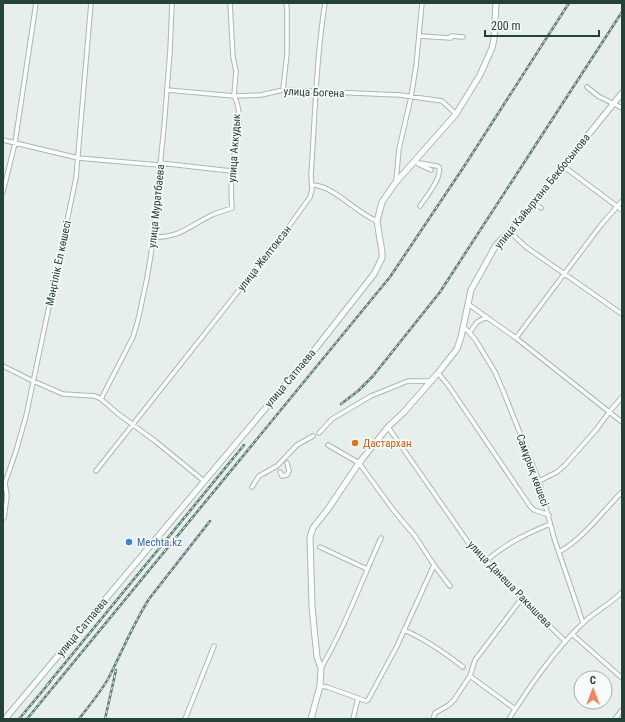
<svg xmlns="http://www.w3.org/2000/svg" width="625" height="722" font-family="'Roboto Condensed',sans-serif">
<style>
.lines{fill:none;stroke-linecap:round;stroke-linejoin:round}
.street-casing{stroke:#a8b8b2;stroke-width:5.5}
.secondary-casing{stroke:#a4bbb3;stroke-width:7}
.street{stroke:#fff;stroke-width:3.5}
.secondary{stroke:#fff;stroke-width:5}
.rail-casing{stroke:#5f7d75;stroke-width:2.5}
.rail{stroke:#f7fbf9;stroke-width:1;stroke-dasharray:3;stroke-linecap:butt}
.food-dot{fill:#e8710a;stroke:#f7fbf9;stroke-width:1.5}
.shop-dot{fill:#3f7fe0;stroke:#f7fbf9;stroke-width:1.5}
.labels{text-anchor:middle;stroke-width:3.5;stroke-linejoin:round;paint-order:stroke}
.street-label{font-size:11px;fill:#24423a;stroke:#f7fbf9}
.food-label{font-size:11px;fill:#c56008;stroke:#f7fbf9;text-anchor:start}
.shop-label{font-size:11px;fill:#366cbe;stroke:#f7fbf9;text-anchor:start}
</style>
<rect width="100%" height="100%" fill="#e6efeb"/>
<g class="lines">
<defs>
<path id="street" d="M419 36 451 38
M451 36 463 37
M587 87 598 96 622 108
M167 90 234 96 261 95 283 90 400 95 442 101 456 114
M283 90 287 53V8L286 3
M3 140 78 158 159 165
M413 162 437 166 439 167C442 178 426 197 420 206
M160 163 231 171
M418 164 431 170
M563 166 622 210
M396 181 399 149 411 97 416 66 422 3
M312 185C333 185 356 213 377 221
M3 192 15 143 36 3
M535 203 541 208
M509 231 526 247 622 314
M153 237C181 238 190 225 214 214 220 212 226 210 232 208 231 196 231 183 232 171 233 149 246 117 234 96L236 71 233 57 230 3
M468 304 516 338 622 422
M464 327 475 339 495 372 504 393 539 481 554 538 583 623
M470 332 477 322 487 317
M516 338 601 225 622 201
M3 366 33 381 63 394 95 396 101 399 117 413 155 441 204 481
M438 373 448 385 530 506 534 510 549 515
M101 399 133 337 138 320 147 278 151 254 164 127 170 51 172 3
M388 427 470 545 502 575 526 603 565 641
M319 433 332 419 371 396 408 381H432
M328 445 359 463 394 511 415 536 434 565 450 586
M96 471 282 236 310 197 312 189 311 175C315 117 316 60 325 3
M280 472 282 476 287 475 289 471 287 463
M539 481 557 472 565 465 596 430 610 411 622 397
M252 487 259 476 277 466 297 445 313 436
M4 518 7 496 5 483 16 451 26 416 76 178 91 3
M320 547 367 569
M559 552C584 538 602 512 622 492
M487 560C507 543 526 534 550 524
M404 630C425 639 445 653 463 667
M572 634 622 678
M321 668C345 627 361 582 381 538
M470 676 515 709
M320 686 327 687 366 701 368 700 397 646 434 565
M185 719 214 646
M353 719 358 698
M433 719 435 713 449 705 454 700 470 676 475 660 522 598
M509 719C530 686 553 652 581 625 593 612 610 605 622 592
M615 719 622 710"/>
<path id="secondary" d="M5 719 316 348 374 274 382 258V252L377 221 382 202 396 182 456 114 480 75 492 48 494 39 496 3
M311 719 320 686 321 668 317 657 315 638 312 606 310 537 313 528 328 509 359 463 388 427 404 412 438 373 457 349 461 337 471 290 496 245 522 219 547 186 622 93"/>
</defs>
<use href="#street" class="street-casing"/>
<use href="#secondary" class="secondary-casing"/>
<use href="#street" class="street"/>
<use href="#secondary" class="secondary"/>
<defs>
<path id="rail" d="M341 404 358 391 373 376 440 292 622 12
M47 685 244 445
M19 719 50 682
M27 719 390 277 465 165 569 3
M79 719C89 706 100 693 108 679 122 652 133 624 149 599L210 521
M105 719 116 670"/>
</defs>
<use href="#rail" class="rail-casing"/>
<use href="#rail" class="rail"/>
</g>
<circle class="food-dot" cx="355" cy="443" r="4"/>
<circle class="shop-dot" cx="129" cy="542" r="4"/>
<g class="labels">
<g class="street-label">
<text transform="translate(314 92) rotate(2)" y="4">улица Богена</text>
<text transform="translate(234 148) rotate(-86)" y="4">улица Аккудык</text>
<text transform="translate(542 191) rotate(-51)" y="4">улица Кайырхана Бекбосынова</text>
<text transform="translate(156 206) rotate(-84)" y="4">улица Муратбаева</text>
<text transform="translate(264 258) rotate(-52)" y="4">улица Желтоксан</text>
<text transform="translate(58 263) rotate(-78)" y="4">Мәңгілік Ел көшесі</text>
<text transform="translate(290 378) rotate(-50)" y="4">улица Сатпаева</text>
<text transform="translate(533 470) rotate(70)" y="4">Самұрық көшесі</text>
<text transform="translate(510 584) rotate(46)" y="4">улица Данеша Ракышева</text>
<text transform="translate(82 627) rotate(-50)" y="4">улица Сатпаева</text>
</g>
<g class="food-label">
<text x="363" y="447">Дастархан</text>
</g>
<g class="shop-label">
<text x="137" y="546">Mechta.kz</text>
</g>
</g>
<rect width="625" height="722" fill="none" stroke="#24423a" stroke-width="8"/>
<g transform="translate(593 690)"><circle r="19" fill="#f7fbf9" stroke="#a3b1ad"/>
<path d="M0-3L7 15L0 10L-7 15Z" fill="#f4845f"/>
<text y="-6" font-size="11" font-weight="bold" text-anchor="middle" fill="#24423a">С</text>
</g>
<path d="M485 30v6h114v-6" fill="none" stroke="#24423a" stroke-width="2"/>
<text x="491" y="30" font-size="12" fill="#24423a" stroke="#f7fbf9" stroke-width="3" paint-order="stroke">200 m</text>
</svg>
